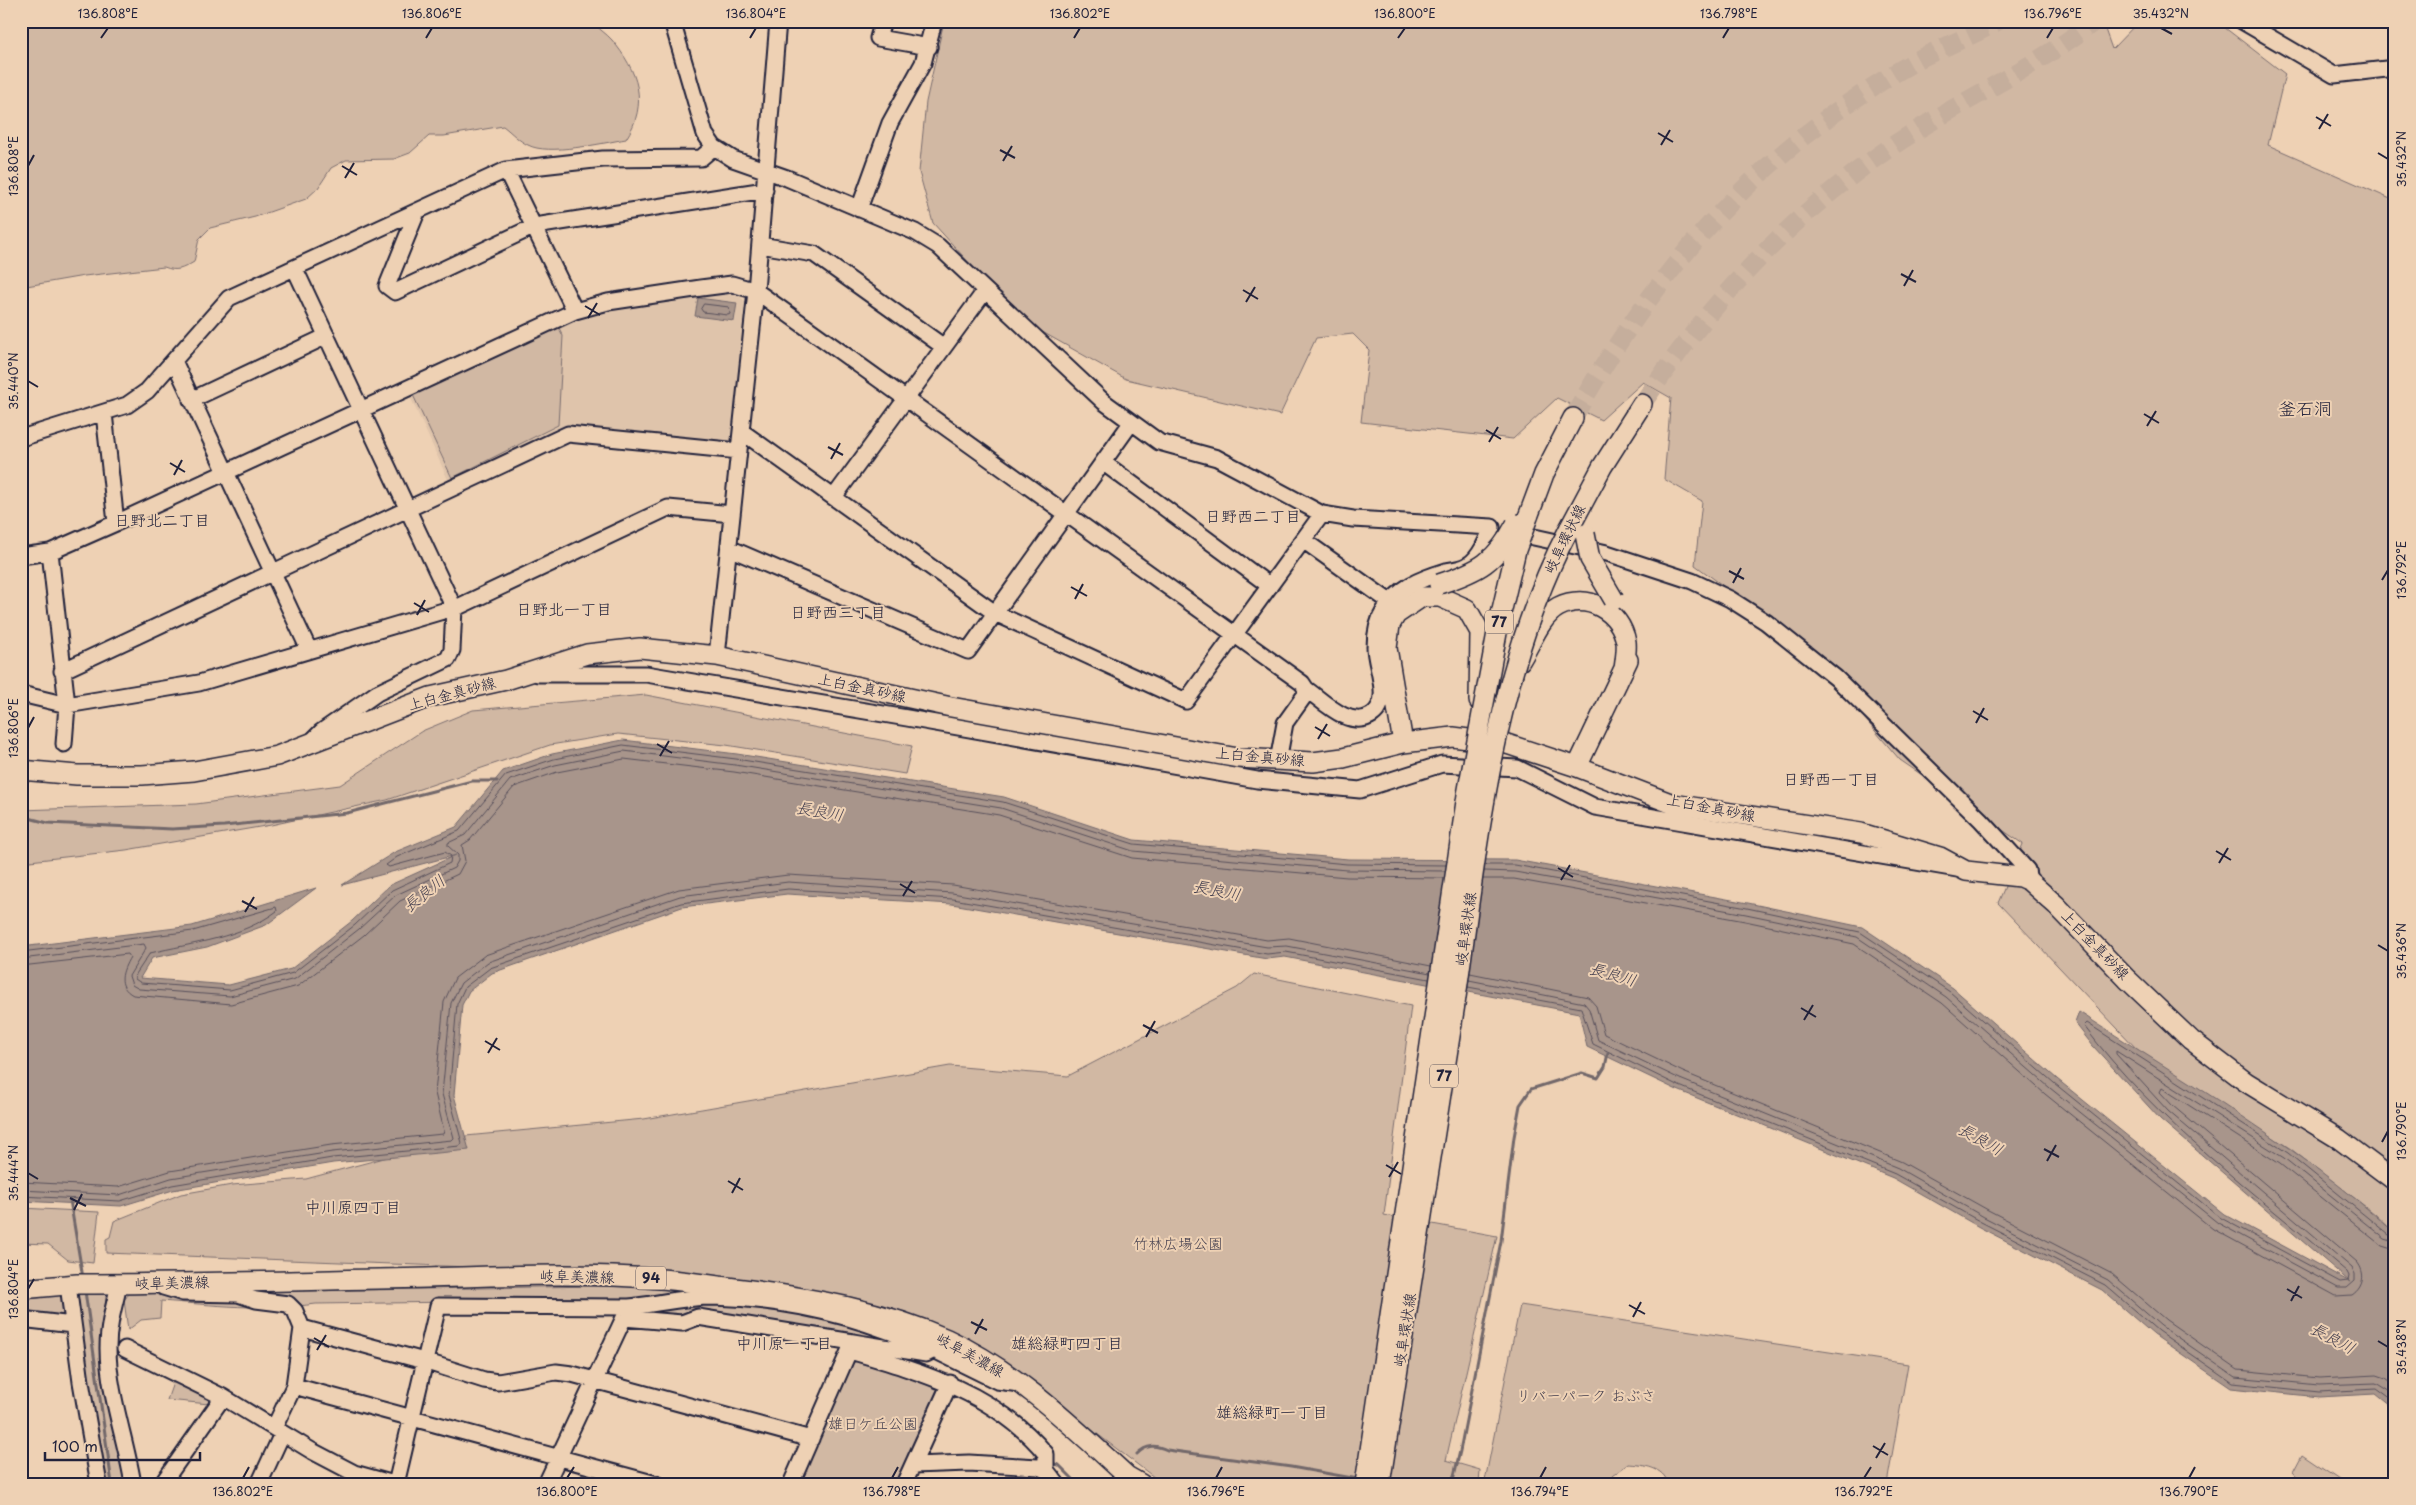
<svg xmlns="http://www.w3.org/2000/svg" width="2416" height="1505" font-family="'Playpen Sans','Klee One',sans-serif">
<style>
.built{fill:#dfc4ab}
.green{fill:#d1b8a3;stroke:#7a6d6f}
.water{fill:#a8958b;stroke:#72676b}
.lines{fill:none;stroke-linecap:round;stroke-linejoin:round}
.shore{stroke:#58505b;stroke-width:1}
.stream{stroke:#72676b;stroke-width:3}
.major-tunnel{stroke:#c5ae9c;stroke-width:19;stroke-dasharray:19 9;stroke-linecap:butt}
.minor-casing{stroke:#22223b;stroke-width:19}
.major-casing{stroke:#22223b;stroke-width:22}
.minor{stroke:#eed1b4;stroke-width:15}
.major{stroke:#eed1b4;stroke-width:19}
.major-bridge-casing{stroke:#22223b;stroke-width:22;stroke-linecap:butt}
.major-bridge{stroke:#eed1b4;stroke-width:19}
.ticks{fill:none;stroke:#22223b;stroke-width:2}
.labels{text-anchor:middle;stroke-width:4;stroke-linejoin:round;paint-order:stroke}
.shield{fill:#eed1b4;stroke:#5f565f;stroke-width:1}
.shield-label{font-size:14px;font-weight:bold;fill:#22223b}
.street-label{font-size:15px;fill:#22223b;stroke:#eed1b4}
.park-label{font-size:15px;fill:#454050;stroke:#eed1b4}
.neighbourhood-label{font-size:16px;fill:#22223b;stroke:#eed1b4}
.water-label{font-size:16px;font-style:italic;fill:#443f4f;stroke:#eed1b4}
.quarter-label{font-size:18px;fill:#22223b;stroke:#eed1b4}
.neatline{fill:none;stroke:#22223b;stroke-width:2}
.ticks-label{font-size:12px;text-anchor:middle;fill:#22223b}
</style>
<rect width="100%" height="100%" fill="#eed1b4"/>
<filter id="ink" filterUnits="userSpaceOnUse"><feTurbulence type="fractalNoise" baseFrequency=".02" numOctaves="2"/><feDisplacementMap in="SourceGraphic" scale="10" xChannelSelector="R" yChannelSelector="G"/><feConvolveMatrix kernelMatrix="1 2 1 2 8 2 1 2 1" color-interpolation-filters="sRGB"/></filter>
<g filter="url(#ink)">
<path class="built" d="M716 292 739 296 745 301 734 442 729 445 567 429 450 484 408 392 572 316 624 303Z"/>
<path class="green" d="M21 21H592C598 29 606 33 612 40 638 71 649 103 626 139 603 143 548 156 528 145 519 141 511 132 503 126L444 136H429L410 153 394 159 346 160 331 168 318 188 306 199 255 217 210 228 199 239 194 262C182 269 177 272 164 267L84 276 21 287Z
M944 21H2102L2112 49 2139 21H2216L2285 74 2268 145 2395 201V1233L2375 1214 2291 1149 2138 1050 1998 903 2023 844 1900 760 1798 641 1695 565 1702 501 1664 479 1671 398 1643 382 1601 420 1557 398 1513 439 1361 422 1369 350 1353 334 1316 338 1280 415 1126 379 1021 320 933 223 919 172 926 102Z
M558 326 563 336 558 425 452 478 413 395Z
M646 695 912 746 905 774 726 745 618 734 550 745 387 800 271 825 126 850 21 862V810L196 804 340 785 422 731 473 710Z
M1254 974 1411 1006 1384 1215 1497 1236 1446 1460 1480 1470 1479 1484H1163L1013 1370 935 1323 804 1291 669 1270 495 1268 106 1253V1239L110 1237 114 1221 181 1194 232 1185 306 1179 466 1136 644 1119 950 1066 1068 1076 1237 988Z
M21 1208 99 1212 93 1263 68 1260 48 1244 21 1243Z
M656 1285 794 1301 904 1343 683 1317 525 1301 316 1304C264 1311 213 1305 161 1301L160 1318 141 1320 128 1330 124 1300 129 1294Z
M106 1294 103 1343 125 1484H102L78 1322 21 1312V1300L61 1295Z
M1520 1305 1908 1364 1887 1484H1668C1664 1467 1643 1465 1628 1464L1612 1476 1610 1484H1500L1485 1481Z
M853 1357 939 1386 897 1484H797Z
M174 1380 208 1398 209 1404 167 1400Z
M2302 1455 2345 1484H2304L2293 1472Z"/>
<path class="water" d="M698 298 737 303 734 321 695 316Z
M623 740 737 754 1004 797 1134 840 1348 859 1515 860 1748 903 1862 927 1953 988 2057 1079 2224 1214 2350 1282 2160 1119 2093 1046 2075 1023 2079 1012C2186 1081 2300 1146 2395 1233V1410L2375 1394 2319 1397 2231 1388 2154 1335 2102 1290 1979 1227 1893 1178 1675 1089 1587 1047 1579 1013 1285 957 1267 959 952 904 787 894 682 907 492 973 469 991 462 1005 454 1095 469 1150 333 1163 173 1190 121 1206 21 1201V947L192 926 316 888 266 925 207 947 152 958 140 978 229 985 291 969 352 921 390 885 456 855 342 885 395 852 456 827 503 771 552 754Z"/>
<g class="lines">
<path class="shore" d="M704 304 729 307 730 314 728 315 703 312 701 309Z
M1485 865H1515L1747 908 1860 932 1950 992 2054 1083 2221 1218 2340 1282 2348 1281 2349 1276 2347 1272C2257 1195 2156 1122 2084 1026L2087 1023 2288 1153 2389 1235 2395 1236
M1484 871 1515 872 1746 914 1857 937 1946 997 2050 1088 2218 1223 2338 1288H2347L2355 1281V1274L2352 1268 2168 1111 2116 1054V1051L2284 1158 2385 1239 2395 1242
M1483 879H1514L1745 921 1854 944 1942 1003 2045 1094 2213 1229 2336 1296 2352 1295C2364 1287 2366 1273 2357 1262L2173 1106 2160 1092 2162 1088 2280 1164 2382 1246 2395 1250
M21 952 193 931 276 907 277 911C241 938 193 943 150 953L136 974 135 979 141 983 230 990 293 973 355 925 392 890 450 863 451 856 445 852 389 867 386 865 397 857 459 831 506 775 554 759 623 745 736 759 1003 802 1134 844 1347 864 1446 865
M21 959 144 944 146 948 129 976 132 985 139 989 230 996 295 979 359 929 396 895 454 868 458 861V855L448 846V843L465 835 510 780 555 765 624 751 735 765 1001 808 1133 851 1347 870 1445 871
M21 966 128 954 130 957C122 971 116 986 133 995L231 1004 298 986 364 935 400 901 458 874 465 861 462 845 470 840 514 787 557 772 624 759 734 772 999 815 1132 858 1347 877 1444 878
M1470 973 1588 997 1596 1006 1604 1034 1683 1072 1902 1162 1988 1210 2112 1274 2166 1320 2238 1370 2319 1378 2377 1375 2386 1378 2395 1385
M1469 980 1584 1003 1589 1009 1598 1040 1680 1079 1898 1168 1984 1217 2108 1280 2161 1326 2235 1377 2319 1385 2376 1383 2395 1395
M1468 987 1581 1008 1593 1044 1677 1085 1895 1174 1981 1222 2105 1285 2158 1331 2233 1383 2319 1392 2376 1389 2395 1403
M21 1182 118 1187 170 1171 331 1145 443 1134 444 1131 435 1093 444 1002 455 978 485 955 679 889 788 875 953 885 1267 940 1289 938 1431 966
M21 1190 119 1195 171 1178 332 1152 452 1140 454 1138 442 1094 451 1003 461 983 488 962 680 896 788 882 952 893 1267 947 1287 946 1430 973
M21 1196 120 1201 172 1185 332 1158 460 1146 462 1143 449 1095 457 1004 465 987 490 968 681 903 788 889 953 899 1267 954 1286 952 1429 979"/>
<path class="stream" d="M21 816 48 823 172 829 224 826 347 813 472 781H497
M70 1200 83 1278
M85 1291 112 1484
M1137 1454C1147 1444 1156 1445 1167 1450L1291 1467 1358 1479
M1055 1464 1059 1465 1078 1484
M895 1484 900 1475
M1452 1484 1460 1451 1501 1241 1514 1137 1520 1105 1531 1089 1582 1073 1598 1078 1605 1067 1608 1053"/>
<path class="major-tunnel" d="M1642 404C1710 303 1788 218 1888 149 1955 103 2031 71 2095 21
M1573 418C1639 299 1727 188 1840 109 1866 91 1895 72 1923 57 1948 45 1974 35 1998 21"/>
<defs>
<path id="minor" d="M672 21 705 134 714 147 733 159 787 178 915 232 938 246 1104 402 1159 442 1217 458 1322 514 1353 519 1492 527C1487 540 1480 558 1468 565 1462 569 1453 570 1446 571 1420 579 1399 587 1384 611 1377 622 1375 634 1375 647 1375 667 1393 700 1372 715 1350 730 1323 701 1306 689
M883 21 878 38 929 47
M2242 21 2334 75 2395 68
M506 170 575 311
M859 209 890 123 923 63 934 21
M417 212 387 286 395 292 535 226 765 190
M760 245 814 254 944 347
M295 269 454 608 452 650 448 659 377 693 321 732 314 739
M174 361 309 650
M191 400 327 336
M104 413 116 523
M741 431 995 613 1186 701 1322 514
M21 438 127 405 147 391 161 375 229 298 506 170 603 159 701 158 714 147
M1104 463 1270 586
M834 497 985 291
M1511 532 1607 553 1692 581 1730 599 1766 622 1836 678 1981 820 2027 870 2029 881
M1303 540 1390 602
M729 548 968 651 1131 423
M50 552 67 705 64 744
M21 556 50 552 116 523 575 311 608 302 701 288 732 284 756 291 1302 683 1306 689 1305 695 1285 723 1278 761
M717 656 756 291 778 21
M62 671 568 434 739 451
M538 674H646L907 718 1257 780 1360 790 1442 764 1517 768 1595 807 1957 869
M21 694 67 705 199 683 460 606 668 508 732 514
M68 1285 81 1382 99 1484
M119 1285C114 1306 108 1326 108 1348 108 1392 126 1440 133 1484
M163 1287 183 1293 238 1294 256 1300 288 1304 295 1311 302 1328
M624 1318 682 1323 698 1317 853 1342
M21 1319 73 1325
M125 1349 223 1397 312 1451 354 1473 394 1484
M850 1351C922 1372 997 1394 1046 1454V1470
M294 1386 656 1484
M274 1428 294 1386 302 1328 424 1361 484 1380 498 1382 556 1372 572 1374 811 1439
M913 1465 969 1463 1038 1467 1046 1470 1057 1484
M162 1484 223 1397
M259 1484 282 1434
M396 1484 438 1306 629 1307
M546 1484 629 1307C656 1304 686 1297 713 1297 789 1299 865 1318 934 1350
M791 1484 853 1342 926 1354 934 1350 997 1381 1020 1384
M904 1484 950 1383"/>
<path id="major" d="M1528 517 1544 474 1573 418
M1569 529 1602 467 1642 404
M1402 604 1390 625 1387 648 1403 743
M1397 614 1422 597H1440L1467 609 1480 632 1479 701
M1520 661C1531 644 1540 617 1558 607 1588 592 1620 611 1626 642 1627 650 1625 661 1624 669
M1577 767 1628 660
M21 770 77 775H142L194 771 277 756 430 697 506 680 587 654 640 648 717 656 951 707 1238 758 1313 762 1343 758 1403 743 1453 737 1507 744 1577 767 1673 804 1861 833 1940 857 1966 871 2020 877 2029 881 2056 905 2127 979 2191 1040 2246 1082 2339 1139 2395 1181
M21 1289 77 1284C194 1284 311 1280 427 1278 504 1276 583 1272 660 1279 688 1281 715 1286 743 1289 812 1298 882 1310 947 1339 1016 1371 1071 1425 1127 1476L1141 1484"/>
</defs>
<use href="#minor" class="minor-casing"/>
<use href="#major" class="major-casing"/>
<use href="#minor" class="minor"/>
<use href="#major" class="major"/>
<defs>
<path id="major-bridge" d="M1585 534 1590 559 1614 600
M1439 584C1479 571 1496 562 1516 524
M1365 1484 1467 795 1499 622 1516 550 1528 517
M1380 1484C1406 1324 1431 1164 1455 1004 1478 845 1493 673 1569 529"/>
</defs>
<use href="#major-bridge" class="major-bridge-casing"/>
<use href="#major-bridge" class="major-bridge"/>
</g>
</g>
<path class="ticks" d="M2161 28 2172 34M101 38 108 28M426 38 432 28M750 38 756 28M1074 38 1080 28M1398 38 1405 28M1723 38 1729 28M2047 38 2053 28M2316 117 2331 126M2319 129 2328 114M1658 133 1673 142M1661 145 1670 130M1000 150 1015 158M2378 153 2388 159M1003 161 1012 146M28 166 34 155M342 166 357 175M345 178 354 163M1901 274 1916 282M1904 286 1913 270M1243 290 1258 299M1246 302 1255 287M585 306 600 315M588 318 597 303M28 381 38 387M2144 414 2159 423M2147 426 2156 411M1486 430 1501 439M1489 442 1498 427M828 447 843 455M831 459 840 443M170 463 185 472M174 475 182 460M1729 571 1744 579M2382 580 2388 570M1733 583 1741 568M1071 587 1087 596M1075 599 1083 584M414 603 429 612M417 615 425 600M1973 711 1988 720M1976 723 1984 708M1315 727 1330 736M28 728 34 717M1318 739 1327 724M657 744 672 753M660 756 669 741M2216 851 2231 860M2219 863 2228 848M1558 868 1573 877M1561 880 1570 865M900 884 915 893M903 896 912 881M242 901 257 909M245 912 254 897M2378 945 2388 951M1801 1008 1816 1017M1804 1020 1813 1005M1143 1025 1158 1033M1146 1037 1155 1021M485 1041 500 1050M488 1053 497 1038M2382 1142 2388 1131M2044 1149 2059 1157M2047 1161 2056 1145M1386 1165 1401 1174M28 1173 38 1179M1389 1177 1398 1162M728 1181 743 1190M732 1193 740 1178M70 1198 86 1206M74 1210 82 1194M28 1289 34 1279M2287 1289 2302 1298M2291 1301 2299 1286M1629 1305 1645 1314M1633 1317 1641 1302M971 1322 987 1330M975 1334 983 1319M314 1338 329 1347M2378 1341 2388 1347M317 1350 326 1335M1873 1446 1888 1455M1876 1458 1885 1443M243 1478 249 1467M567 1478 574 1467M892 1478 898 1467M1216 1478 1222 1467M1540 1478 1546 1467M1864 1478 1871 1467M2189 1478 2195 1467"/>
<g class="labels">
<g class="shield">
<rect x="1485" y="610.5" width="28" height="23" rx="4"/>
<rect x="1430" y="1064.5" width="28" height="23" rx="4"/>
<rect x="636" y="1266.5" width="30" height="23" rx="4"/>
</g>
<g class="shield-label">
<text x="1499" y="627">77</text>
<text x="1444" y="1081">77</text>
<text x="651" y="1283">94</text>
</g>
<g class="street-label">
<text transform="translate(1565 539) rotate(-64)" y="5">岐阜環状線</text>
<text transform="translate(862 688) rotate(12)" y="5">上白金真砂線</text>
<text transform="translate(452 694) rotate(-15)" y="5">上白金真砂線</text>
<text transform="translate(1260 757) rotate(5)" y="5">上白金真砂線</text>
<text transform="translate(1711 808) rotate(11)" y="5">上白金真砂線</text>
<text transform="translate(1466 929) rotate(-82)" y="5">岐阜環状線</text>
<text transform="translate(2095 945) rotate(46)" y="5">上白金真砂線</text>
<text transform="translate(577 1277) rotate(1)" y="5">岐阜美濃線</text>
<text transform="translate(172 1283) rotate(-1)" y="5">岐阜美濃線</text>
<text transform="translate(1405 1330) rotate(-81)" y="5">岐阜環状線</text>
<text transform="translate(970 1355) rotate(29)" y="5">岐阜美濃線</text>
</g>
<g class="park-label">
<text x="1178" y="1249">竹林広場公園</text>
<text x="1586" y="1401">リバーパーク おぶさ</text>
<text x="873" y="1429">雄日ケ丘公園</text>
</g>
<g class="neighbourhood-label">
<text x="1253" y="522">日野西二丁目</text>
<text x="162" y="526">日野北二丁目</text>
<text x="564" y="615">日野北一丁目</text>
<text x="838" y="618">日野西三丁目</text>
<text x="1831" y="785">日野西一丁目</text>
<text x="353" y="1213">中川原四丁目</text>
<text x="784" y="1349">中川原一丁目</text>
<text x="1067" y="1349">雄総緑町四丁目</text>
<text x="1272" y="1418">雄総緑町一丁目</text>
</g>
<g class="water-label">
<text transform="translate(820 811) rotate(10)" y="6">長良川</text>
<text transform="translate(1217 890) rotate(11)" y="6">長良川</text>
<text transform="translate(424 893) rotate(-39)" y="6">長良川</text>
<text transform="translate(1613 974) rotate(16)" y="6">長良川</text>
<text transform="translate(1981 1139) rotate(29)" y="6">長良川</text>
<text transform="translate(2333 1338) rotate(28)" y="6">長良川</text>
</g>
<g class="quarter-label">
<text x="2305" y="415">釜石洞</text>
</g>
</g>
<rect width="2416" height="1505" fill="none" stroke="#eed1b4" stroke-width="55"/>
<path d="M45 1452v8h155v-8" fill="none" stroke="#22223b" stroke-width="2.5"/>
<text x="52" y="1452" font-size="15" fill="#22223b" stroke="#eed1b4" stroke-width="4" paint-order="stroke">100 m</text>
<rect x="28" y="28" width="2360" height="1450" class="neatline"/>
<g class="ticks-label">
<text x="108" y="18">136.808°E</text>
<text x="432" y="18">136.806°E</text>
<text x="756" y="18">136.804°E</text>
<text x="1080" y="18">136.802°E</text>
<text x="1405" y="18">136.800°E</text>
<text x="1729" y="18">136.798°E</text>
<text x="2053" y="18">136.796°E</text>
<text x="2161" y="18">35.432°N</text>
<text transform="translate(2402 159) rotate(-90)" y="4">35.432°N</text>
<text transform="translate(14 166) rotate(-90)" y="4">136.808°E</text>
<text transform="translate(14 381) rotate(-90)" y="4">35.440°N</text>
<text transform="translate(2402 570) rotate(-90)" y="4">136.792°E</text>
<text transform="translate(14 728) rotate(-90)" y="4">136.806°E</text>
<text transform="translate(2402 951) rotate(-90)" y="4">35.436°N</text>
<text transform="translate(2402 1131) rotate(-90)" y="4">136.790°E</text>
<text transform="translate(14 1173) rotate(-90)" y="4">35.444°N</text>
<text transform="translate(14 1289) rotate(-90)" y="4">136.804°E</text>
<text transform="translate(2402 1347) rotate(-90)" y="4">35.438°N</text>
<text x="243" y="1496">136.802°E</text>
<text x="567" y="1496">136.800°E</text>
<text x="892" y="1496">136.798°E</text>
<text x="1216" y="1496">136.796°E</text>
<text x="1540" y="1496">136.794°E</text>
<text x="1864" y="1496">136.792°E</text>
<text x="2189" y="1496">136.790°E</text>
</g>
</svg>
